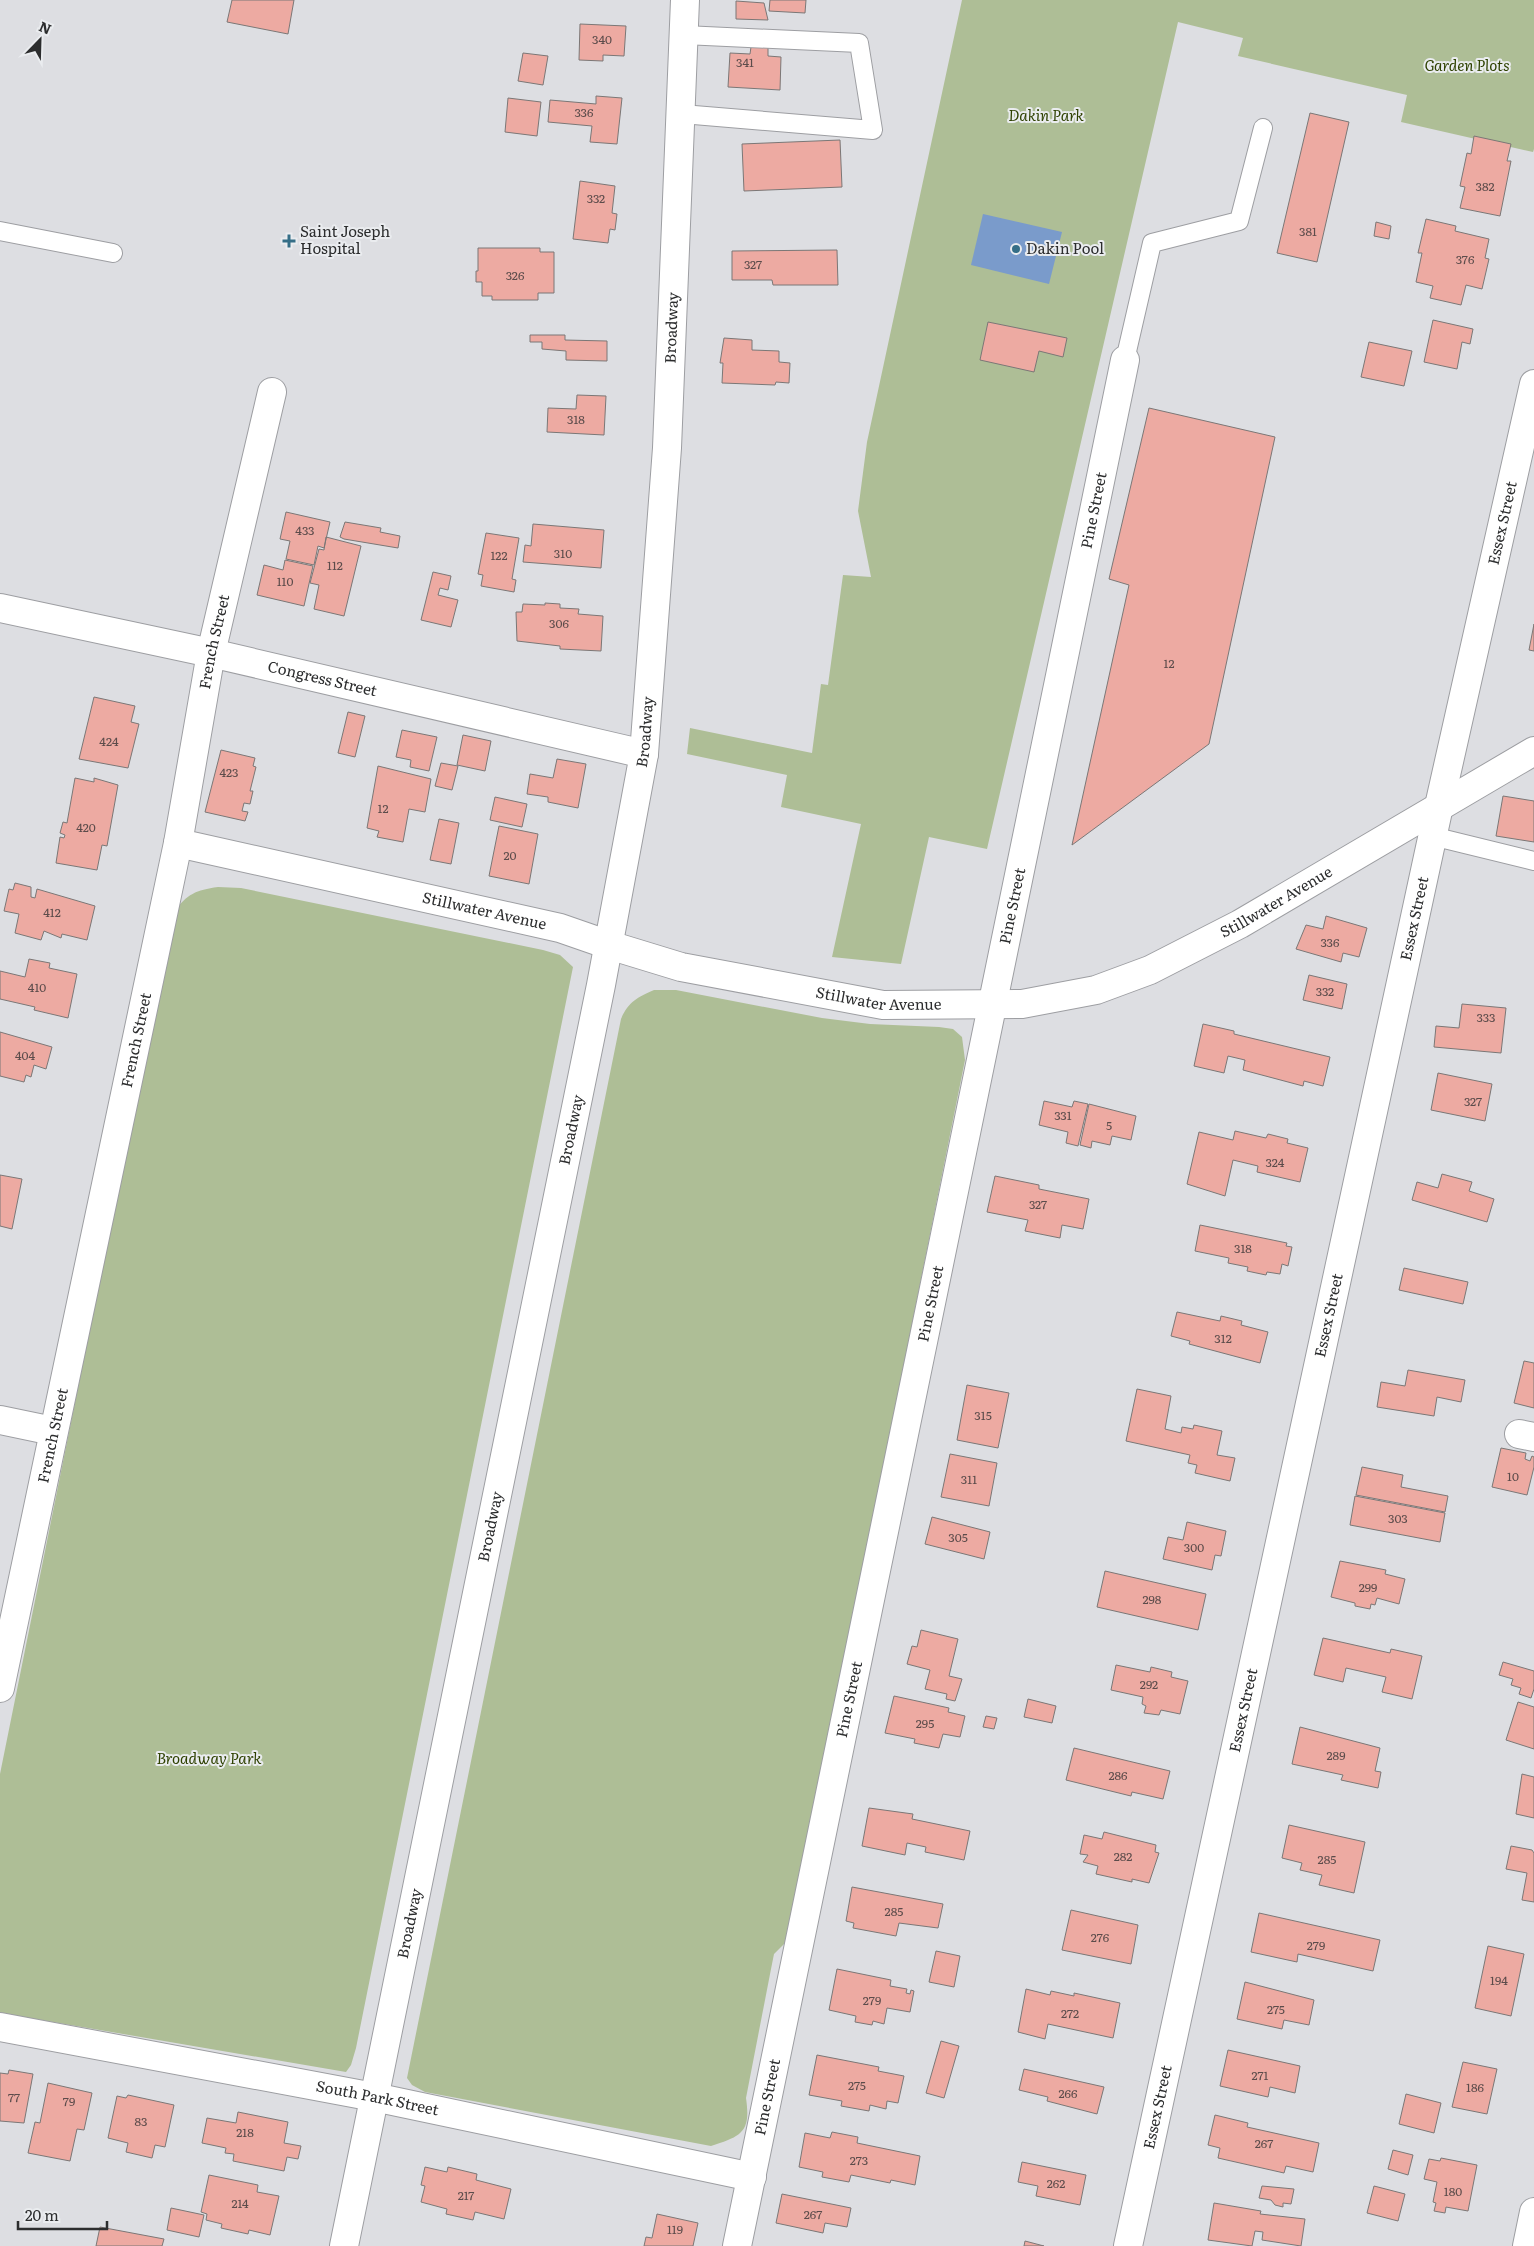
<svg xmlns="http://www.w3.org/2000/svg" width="1534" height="2246" font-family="Literata,serif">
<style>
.green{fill:#aebe96}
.water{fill:#7a9bcb}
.building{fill:#edaaa2;stroke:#7b7776}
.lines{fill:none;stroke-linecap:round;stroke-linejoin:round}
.service-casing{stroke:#9d9ea2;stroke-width:20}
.minor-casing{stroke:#9d9ea2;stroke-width:30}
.tertiary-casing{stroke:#9d9ea2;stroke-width:30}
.secondary-casing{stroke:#9d9ea2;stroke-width:30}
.primary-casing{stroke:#9d9ea2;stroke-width:30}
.service{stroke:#fff;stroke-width:18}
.minor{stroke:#fff;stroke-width:28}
.tertiary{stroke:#fff;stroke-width:28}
.secondary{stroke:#fff;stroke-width:28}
.primary{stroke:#fff;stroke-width:28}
.poi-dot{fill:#356e87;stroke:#eaecef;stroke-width:2}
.labels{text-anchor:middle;stroke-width:4;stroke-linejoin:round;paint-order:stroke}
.number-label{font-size:12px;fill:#5c4c4b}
.park-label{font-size:15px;font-style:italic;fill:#2e4100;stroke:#eaecef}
.poi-label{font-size:15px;fill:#2c2d2e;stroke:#eaecef;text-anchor:start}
.street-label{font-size:15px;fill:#2c2d2e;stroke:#eaecef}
</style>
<rect width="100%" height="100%" fill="#dddee2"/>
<path class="green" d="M962 0H1534V149L1533 152 1401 122 1407 95 1238 56 1243 38 1178 22 987 849 929 837 901 964 832 957 861 824 781 807 787 775 687 754 690 728 812 753 821 684 828 685 843 575 871 577 858 511 867 442Z
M218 887 241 888 543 950 560 955 573 967 356 2048 351 2065 346 2072 0 2013V1774L174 912C187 894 196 890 218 887Z
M654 990H676L822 1018 870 1024 939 1027 953 1029 962 1037 965 1060 790 1932 787 1941 774 1954 771 1969 746 2098C751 2132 742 2136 711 2146L425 2092 412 2085 407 2078 621 1019C628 1002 638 997 654 990Z"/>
<path class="water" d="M983 214 1062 232 1049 284 971 265Z"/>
<path class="building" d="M232 0H294L288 34 227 22Z
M770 0H806L805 13 769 11Z
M736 1 764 3 768 20 736 19Z
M580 24 626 26 624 56 603 55V61L579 60Z
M751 47H768V56L781 57 780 90 728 87 730 53 750 54Z
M523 53 548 56 543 85 518 81Z
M596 96 622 98 617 144 590 142 592 126 548 122 550 100 596 104Z
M508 98 541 102 537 136 505 132Z
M1310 113 1349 122 1317 262 1277 253Z
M1474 136 1511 144 1507 161H1511L1500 216 1460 208 1465 187 1460 186 1467 153 1471 154Z
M840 140 842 187 744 191 742 144Z
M580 181 615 186 612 213 617 214 615 230 610 229 608 243 573 239Z
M1426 219 1456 226 1455 231 1489 239 1485 258 1489 259 1482 289 1466 285 1461 305 1430 298 1433 286 1416 282 1422 253H1418Z
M1376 222 1391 226 1389 239 1374 236Z
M478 248H540V252H554V293H538V300H492V296H482V282H476V271H478Z
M837 250 838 285H773L772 280H732V251Z
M1433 320 1473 329 1470 344 1462 342 1457 369 1424 362Z
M988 322 1067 338 1063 357 1039 351 1034 372 980 360Z
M530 335H565V340L607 341V361L566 360V351L542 349V342H530Z
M724 338 752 340V350L779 351V362L790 363 789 383 776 382 775 385 722 383 723 363H720Z
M1369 342 1412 351 1404 386 1361 377Z
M577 395 606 396 604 435 547 432 548 408 576 409Z
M1149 408 1275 437 1209 744 1072 845 1129 585 1109 579Z
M286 512 330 522 324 548 318 546 314 565 286 559 290 541 280 539Z
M345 522 381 528 380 532 400 536 398 548 344 539 340 537Z
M533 524 604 530 601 568 523 562 525 545 531 546Z
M486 533 519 538 512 579 516 580 514 592 481 586 483 575 478 574Z
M326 537 361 546 344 616 314 609 319 585 310 583 319 549 324 550Z
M285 560 313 566 304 606 257 595 264 565 283 570Z
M433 572 451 576 448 590 440 588 438 595 458 600 451 627 421 620Z
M545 603 560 604V608L579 609 578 614 603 616 601 651 560 649V646L517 641 516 612H522L523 604 545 605Z
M1534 624V651L1529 650Z
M94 697 135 706 131 722 139 724 128 768 79 759Z
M348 712 365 716 355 757 338 753Z
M402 730 437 737 429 771 410 767 411 760 396 757Z
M463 735 491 741 485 771 457 765Z
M221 750 255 758 253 766 256 767 250 791H253L250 804 244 803 242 811 248 812 245 821 205 812Z
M557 759 586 764 578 808 548 802V797L527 794 530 774 553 778Z
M441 763 458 766 452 790 435 786Z
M378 766 431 779 425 812 409 809 403 842 377 837 379 831 367 828Z
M75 778 94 782V778L118 785 107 846 102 845 97 870 56 863 60 837 64 838 65 835 60 833 63 822 67 823Z
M1503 796 1534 801V842L1496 836Z
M495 797 527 804 522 827 490 820Z
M439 819 459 823 451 864 430 860Z
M499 826 538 834 529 884 489 876Z
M15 883 31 887V897L35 898 37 889 95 906 87 940 62 934 61 938 44 931 41 940 15 933 19 914 4 911 9 889 13 890Z
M1326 916 1367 928 1359 957 1343 953 1341 962 1296 949 1306 925 1323 929Z
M29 959 50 963 49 968 77 974 68 1018 34 1010 35 1007 0 999V971L25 977Z
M1309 975 1347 984 1342 1009 1303 1000Z
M1462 1004 1506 1008 1501 1053 1434 1047 1436 1026 1459 1028Z
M1203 1024 1234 1031V1034L1330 1057 1323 1086 1304 1081 1303 1086 1243 1070 1245 1060 1228 1056 1224 1073 1194 1066Z
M0 1032 52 1047 46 1069 34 1065 31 1077 26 1075 24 1082 0 1076Z
M1438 1073 1492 1084 1485 1121 1431 1110Z
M1044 1101 1072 1107 1074 1101 1088 1104 1078 1146 1066 1143 1068 1132 1039 1125Z
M1089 1104 1136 1116 1131 1140 1112 1136 1110 1145 1092 1141 1091 1148 1080 1145Z
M1235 1131 1266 1138 1268 1134 1288 1139 1287 1143 1308 1148 1300 1182 1257 1172 1258 1166 1233 1160 1225 1196 1187 1184 1199 1132 1233 1140Z
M1442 1174 1472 1182 1469 1191 1494 1199 1487 1222 1412 1200 1417 1182 1438 1188Z
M0 1175 22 1179 12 1229 0 1226Z
M995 1176 1039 1185V1189L1089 1199 1083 1229 1062 1225 1060 1238 1025 1231 1028 1220 987 1212Z
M1200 1225 1287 1243 1286 1246 1292 1247 1288 1266 1282 1264 1280 1274 1267 1272 1266 1275 1247 1271 1248 1267 1228 1263 1229 1258 1195 1251Z
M1404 1268 1468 1282 1463 1304 1399 1290Z
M1177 1312 1220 1321 1221 1316 1242 1321 1241 1325 1268 1332 1260 1363 1189 1344 1190 1341 1171 1336Z
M1524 1361 1534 1363V1408L1514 1403Z
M1408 1370 1465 1380 1461 1402 1437 1397 1434 1416 1377 1407 1381 1382 1405 1386Z
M967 1385 1009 1393 998 1448 957 1440Z
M1137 1389 1171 1396 1165 1429 1181 1433 1182 1427 1193 1429 1194 1425 1222 1431 1217 1455 1235 1458 1230 1481 1195 1473 1197 1465 1188 1463 1190 1455 1126 1441Z
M1501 1448 1526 1453 1525 1459 1530 1461 1532 1456 1534 1457V1467L1527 1495 1492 1487Z
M950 1454 997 1463 989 1506 941 1497Z
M1362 1467 1403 1475 1401 1487 1448 1496 1445 1512 1356 1495Z
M1355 1496 1445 1513 1440 1542 1350 1525Z
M932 1517 990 1532 984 1559 925 1544Z
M1187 1522 1226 1531 1221 1556 1215 1555 1212 1570 1163 1559 1168 1537 1183 1540Z
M1340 1561 1386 1570 1385 1574 1405 1579 1399 1604 1377 1598 1375 1605 1371 1604 1370 1609 1355 1606V1603L1331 1597Z
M1105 1571 1206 1594 1198 1630 1097 1607Z
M921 1630 958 1639 949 1676 962 1679 955 1701 946 1699 947 1694 925 1689 930 1670 907 1664 912 1646 917 1647Z
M1323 1638 1390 1653 1391 1649 1422 1656 1412 1699 1382 1692 1386 1677 1346 1668 1343 1682 1314 1675Z
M1503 1662 1534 1671V1689L1531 1698 1519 1694 1521 1688 1511 1685 1513 1679 1499 1675Z
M1116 1665 1150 1672 1151 1667 1172 1672 1171 1677 1188 1681 1180 1714 1161 1710 1159 1715 1144 1713 1146 1706 1142 1704 1143 1697 1111 1690Z
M894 1696 949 1708 948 1712 965 1716 960 1737 943 1734 939 1748 914 1743 915 1739 885 1733Z
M1028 1699 1056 1706 1052 1723 1024 1717Z
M1518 1702 1534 1707V1749L1506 1740Z
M986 1716 997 1718 994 1729 983 1727Z
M1300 1727 1380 1748 1375 1771 1381 1772 1378 1788 1341 1780 1343 1775 1292 1764Z
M1074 1748 1170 1771 1163 1799 1132 1792 1131 1796 1066 1780Z
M1522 1774 1534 1777V1818L1516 1814Z
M869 1808 913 1814 912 1819 970 1831 964 1860 925 1852 926 1847 907 1843 905 1855 862 1846Z
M1289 1825 1365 1842 1354 1893 1319 1885 1322 1875 1300 1870 1302 1863 1282 1858Z
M1104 1832 1156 1845 1155 1852 1159 1853 1149 1883 1132 1879V1882L1096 1874 1098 1866 1083 1862 1088 1855 1080 1854 1084 1835 1102 1839Z
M1511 1846 1532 1850 1534 1853V1902L1522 1900 1527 1873 1506 1869Z
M852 1887 943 1904 938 1928 899 1923 896 1936 853 1928 854 1923 846 1921Z
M1071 1910 1138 1925 1131 1964 1062 1950Z
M1259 1913 1380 1940 1373 1971 1298 1954 1297 1962 1251 1952Z
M1488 1946 1524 1954 1511 2016 1475 2008Z
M936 1951 960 1956 954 1987 929 1982Z
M837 1969 891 1980 890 1986 907 1989 906 1993 910 1994 911 1990 914 1991 910 2012 887 2008 884 2024 873 2021 872 2025 855 2022 856 2016 829 2010Z
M1245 1982 1314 2000 1309 2025 1284 2020 1282 2029 1237 2019Z
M1026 1989 1050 1995 1051 1991 1074 1996V1993L1120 2003 1113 2038 1048 2024 1045 2039 1018 2032Z
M941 2041 959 2046 944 2098 926 2093Z
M1228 2050 1300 2066 1295 2093 1270 2087 1268 2097 1220 2086Z
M817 2055 879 2067 878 2071 904 2076 898 2103 887 2101 886 2109 870 2105 869 2111 841 2106 842 2101 809 2095Z
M1463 2062 1497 2069 1487 2114 1452 2107Z
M1024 2069 1104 2087 1097 2114 1047 2101 1048 2097 1019 2090Z
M9 2070 33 2074 24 2123 0 2121V2073L8 2074Z
M48 2083 92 2093 84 2130 77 2129 70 2161 28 2153 35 2122 40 2123Z
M1406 2094 1441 2103 1434 2133 1399 2124Z
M128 2095 174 2105 165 2147 155 2145 152 2158 126 2152 128 2143 108 2138 117 2096 126 2098Z
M238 2112 288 2122 284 2143 301 2146 298 2159 287 2157 284 2171 233 2161 234 2154 225 2153 226 2148 202 2143 207 2118 236 2123Z
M1215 2115 1248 2123 1247 2127 1319 2143 1313 2172 1286 2166 1284 2173 1218 2158 1220 2148 1208 2145Z
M832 2132 858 2137 857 2143 920 2156 915 2185 891 2180 890 2183 851 2175 849 2182 822 2177 823 2172 799 2167 805 2133 830 2138Z
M1393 2150 1413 2155 1408 2175 1388 2169Z
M1441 2158 1477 2165 1468 2211 1446 2207 1445 2213 1434 2211 1436 2203 1433 2202 1437 2182 1424 2179 1429 2159 1440 2161Z
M1022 2162 1086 2175 1080 2205 1036 2196 1038 2186 1018 2182Z
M425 2167 447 2172 448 2167 477 2174 476 2180 511 2189 504 2219 475 2212 473 2220 446 2214 447 2209 421 2202 425 2186 421 2185Z
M209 2175 258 2185 257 2192 279 2196 270 2235 249 2230 248 2234 221 2228 222 2224 206 2220 207 2214 201 2212Z
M1262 2186 1294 2189 1291 2204 1283 2203V2207L1275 2205 1271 2200 1259 2198Z
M1374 2186 1405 2194 1398 2221 1367 2213Z
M782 2194 851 2208 847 2227 825 2223 823 2233 776 2223Z
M1214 2203 1261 2211 1260 2214 1305 2219 1301 2246 1262 2240 1263 2232 1255 2231 1252 2246 1208 2240Z
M171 2208 204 2215 199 2237 167 2230Z
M657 2214 698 2223 693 2246H644L646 2237 652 2238Z
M100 2227 164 2239 162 2246H96Z
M1025 2241 1044 2246H1024Z"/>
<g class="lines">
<defs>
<path id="service" d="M682 114 873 130 859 43 684 35
M0 231 113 253
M1125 360 1152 243 1239 221 1263 128
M1432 836 1534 861"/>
<g id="minor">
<path id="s1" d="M0 608 211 653 644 754"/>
<path id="s2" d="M178 843 560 928 609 945"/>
<path d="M0 1420 53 1431"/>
<path d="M1519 1434 1534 1437"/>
<path id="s3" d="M0 1688 178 843 211 653 272 392"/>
<path id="s4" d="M0 2027 374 2097 752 2177"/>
<path id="s5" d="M737 2246 1125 360"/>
<path id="s6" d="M1128 2246 1439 806"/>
</g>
<g id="tertiary">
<path id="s7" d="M1439 806 1534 384"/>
<path d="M1527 2246 1534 2212"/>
</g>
<g id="secondary">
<path id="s8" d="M609 945 681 967 883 1005 1022 1004 1096 990 1150 970 1240 924 1534 751"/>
</g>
<g id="primary">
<path id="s9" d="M344 2246 601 985 644 754 667 448 685 0"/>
</g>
</defs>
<use href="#service" class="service-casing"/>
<use href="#minor" class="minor-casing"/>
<use href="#tertiary" class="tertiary-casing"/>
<use href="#secondary" class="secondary-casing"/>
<use href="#primary" class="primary-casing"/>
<use href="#service" class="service"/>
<use href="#minor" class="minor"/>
<use href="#tertiary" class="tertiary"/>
<use href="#secondary" class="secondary"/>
<use href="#primary" class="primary"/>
</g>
<g class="poi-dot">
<path d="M286.5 233.5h5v5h5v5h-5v5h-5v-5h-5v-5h5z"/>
<circle cx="1016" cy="249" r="5"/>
</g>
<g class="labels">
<g class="number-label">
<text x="602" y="44">340</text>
<text x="745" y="67">341</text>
<text x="584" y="117">336</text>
<text x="1485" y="191">382</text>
<text x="596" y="203">332</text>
<text x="1308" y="236">381</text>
<text x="1465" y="264">376</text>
<text x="753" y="269">327</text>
<text x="515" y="280">326</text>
<text x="576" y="424">318</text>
<text x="305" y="535">433</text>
<text x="563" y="558">310</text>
<text x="499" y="560">122</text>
<text x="335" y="570">112</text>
<text x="285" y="586">110</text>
<text x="559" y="628">306</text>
<text x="1169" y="668">12</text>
<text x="109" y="746">424</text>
<text x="229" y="777">423</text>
<text x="383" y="813">12</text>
<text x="86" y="832">420</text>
<text x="510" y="860">20</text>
<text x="52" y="917">412</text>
<text x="1330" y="947">336</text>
<text x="37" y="992">410</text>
<text x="1325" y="996">332</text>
<text x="1486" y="1022">333</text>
<text x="25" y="1060">404</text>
<text x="1473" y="1106">327</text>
<text x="1063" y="1120">331</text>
<text x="1109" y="1130">5</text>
<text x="1275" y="1167">324</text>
<text x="1038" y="1209">327</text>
<text x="1243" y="1253">318</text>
<text x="1223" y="1343">312</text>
<text x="983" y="1420">315</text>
<text x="1513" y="1481">10</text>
<text x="969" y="1484">311</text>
<text x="1398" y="1523">303</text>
<text x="958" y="1542">305</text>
<text x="1194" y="1552">300</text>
<text x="1368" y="1592">299</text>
<text x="1152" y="1604">298</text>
<text x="1149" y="1689">292</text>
<text x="925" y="1728">295</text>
<text x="1336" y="1760">289</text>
<text x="1118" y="1780">286</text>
<text x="1123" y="1861">282</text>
<text x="1327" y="1864">285</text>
<text x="894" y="1916">285</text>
<text x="1100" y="1942">276</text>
<text x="1316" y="1950">279</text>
<text x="1499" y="1985">194</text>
<text x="872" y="2005">279</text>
<text x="1276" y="2014">275</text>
<text x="1070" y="2018">272</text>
<text x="1260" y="2080">271</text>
<text x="857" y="2090">275</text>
<text x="1475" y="2092">186</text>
<text x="1068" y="2098">266</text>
<text x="14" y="2102">77</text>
<text x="69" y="2106">79</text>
<text x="141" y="2126">83</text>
<text x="245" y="2137">218</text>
<text x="1264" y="2148">267</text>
<text x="859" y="2165">273</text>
<text x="1056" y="2188">262</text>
<text x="1453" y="2196">180</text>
<text x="466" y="2200">217</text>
<text x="240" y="2208">214</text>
<text x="813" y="2219">267</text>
<text x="675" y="2234">119</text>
</g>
<g class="park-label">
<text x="1467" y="71">Garden Plots</text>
<text x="1046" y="121">Dakin Park</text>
<text x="209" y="1764">Broadway Park</text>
</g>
<g class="poi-label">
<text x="300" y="237">Saint Joseph<tspan x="300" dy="17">Hospital</tspan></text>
<text x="1026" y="254">Dakin Pool</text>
</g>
<g class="street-label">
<text dy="5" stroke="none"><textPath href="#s9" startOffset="1949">Broadway</textPath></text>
<text dy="5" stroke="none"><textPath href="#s5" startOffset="1772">Pine Street</textPath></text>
<text dy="5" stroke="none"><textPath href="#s7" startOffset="290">Essex Street</textPath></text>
<text dy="5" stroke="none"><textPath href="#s3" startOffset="1068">French Street</textPath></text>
<text dy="5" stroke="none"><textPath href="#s1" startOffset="330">Congress Street</textPath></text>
<text dy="5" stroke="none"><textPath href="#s9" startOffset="1544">Broadway</textPath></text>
<text dy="5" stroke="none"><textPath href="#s8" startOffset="696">Stillwater Avenue</textPath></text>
<text dy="5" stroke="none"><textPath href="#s5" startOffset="1368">Pine Street</textPath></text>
<text dy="5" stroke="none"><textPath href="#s2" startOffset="314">Stillwater Avenue</textPath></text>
<text dy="5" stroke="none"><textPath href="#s6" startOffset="1358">Essex Street</textPath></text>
<text dy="5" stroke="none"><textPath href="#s8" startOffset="276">Stillwater Avenue</textPath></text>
<text dy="5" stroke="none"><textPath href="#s3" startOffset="662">French Street</textPath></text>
<text dy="5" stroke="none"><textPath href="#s9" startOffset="1139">Broadway</textPath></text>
<text dy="5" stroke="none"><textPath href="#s5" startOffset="962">Pine Street</textPath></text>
<text dy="5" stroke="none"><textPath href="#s6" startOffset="952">Essex Street</textPath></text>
<text dy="5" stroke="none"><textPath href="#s3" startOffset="258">French Street</textPath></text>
<text dy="5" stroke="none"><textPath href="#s9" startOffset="734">Broadway</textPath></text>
<text dy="5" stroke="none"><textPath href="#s5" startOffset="558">Pine Street</textPath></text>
<text dy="5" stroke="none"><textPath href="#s6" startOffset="548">Essex Street</textPath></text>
<text dy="5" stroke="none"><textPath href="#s9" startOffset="329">Broadway</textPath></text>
<text dy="5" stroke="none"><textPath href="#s5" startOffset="152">Pine Street</textPath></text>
<text dy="5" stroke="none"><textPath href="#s4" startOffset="384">South Park Street</textPath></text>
<text dy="5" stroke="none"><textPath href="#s6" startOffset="142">Essex Street</textPath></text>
</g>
</g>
<g transform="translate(40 40) rotate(23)" stroke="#eaecef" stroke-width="4" paint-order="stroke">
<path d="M0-4L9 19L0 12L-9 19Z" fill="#2c2d2e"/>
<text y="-8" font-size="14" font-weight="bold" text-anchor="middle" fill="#2c2d2e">N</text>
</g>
<path d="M18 2221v8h89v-8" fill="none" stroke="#2c2d2e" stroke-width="2.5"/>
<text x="25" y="2221" font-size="15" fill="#2c2d2e" stroke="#eaecef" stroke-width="4" paint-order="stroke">20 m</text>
</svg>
